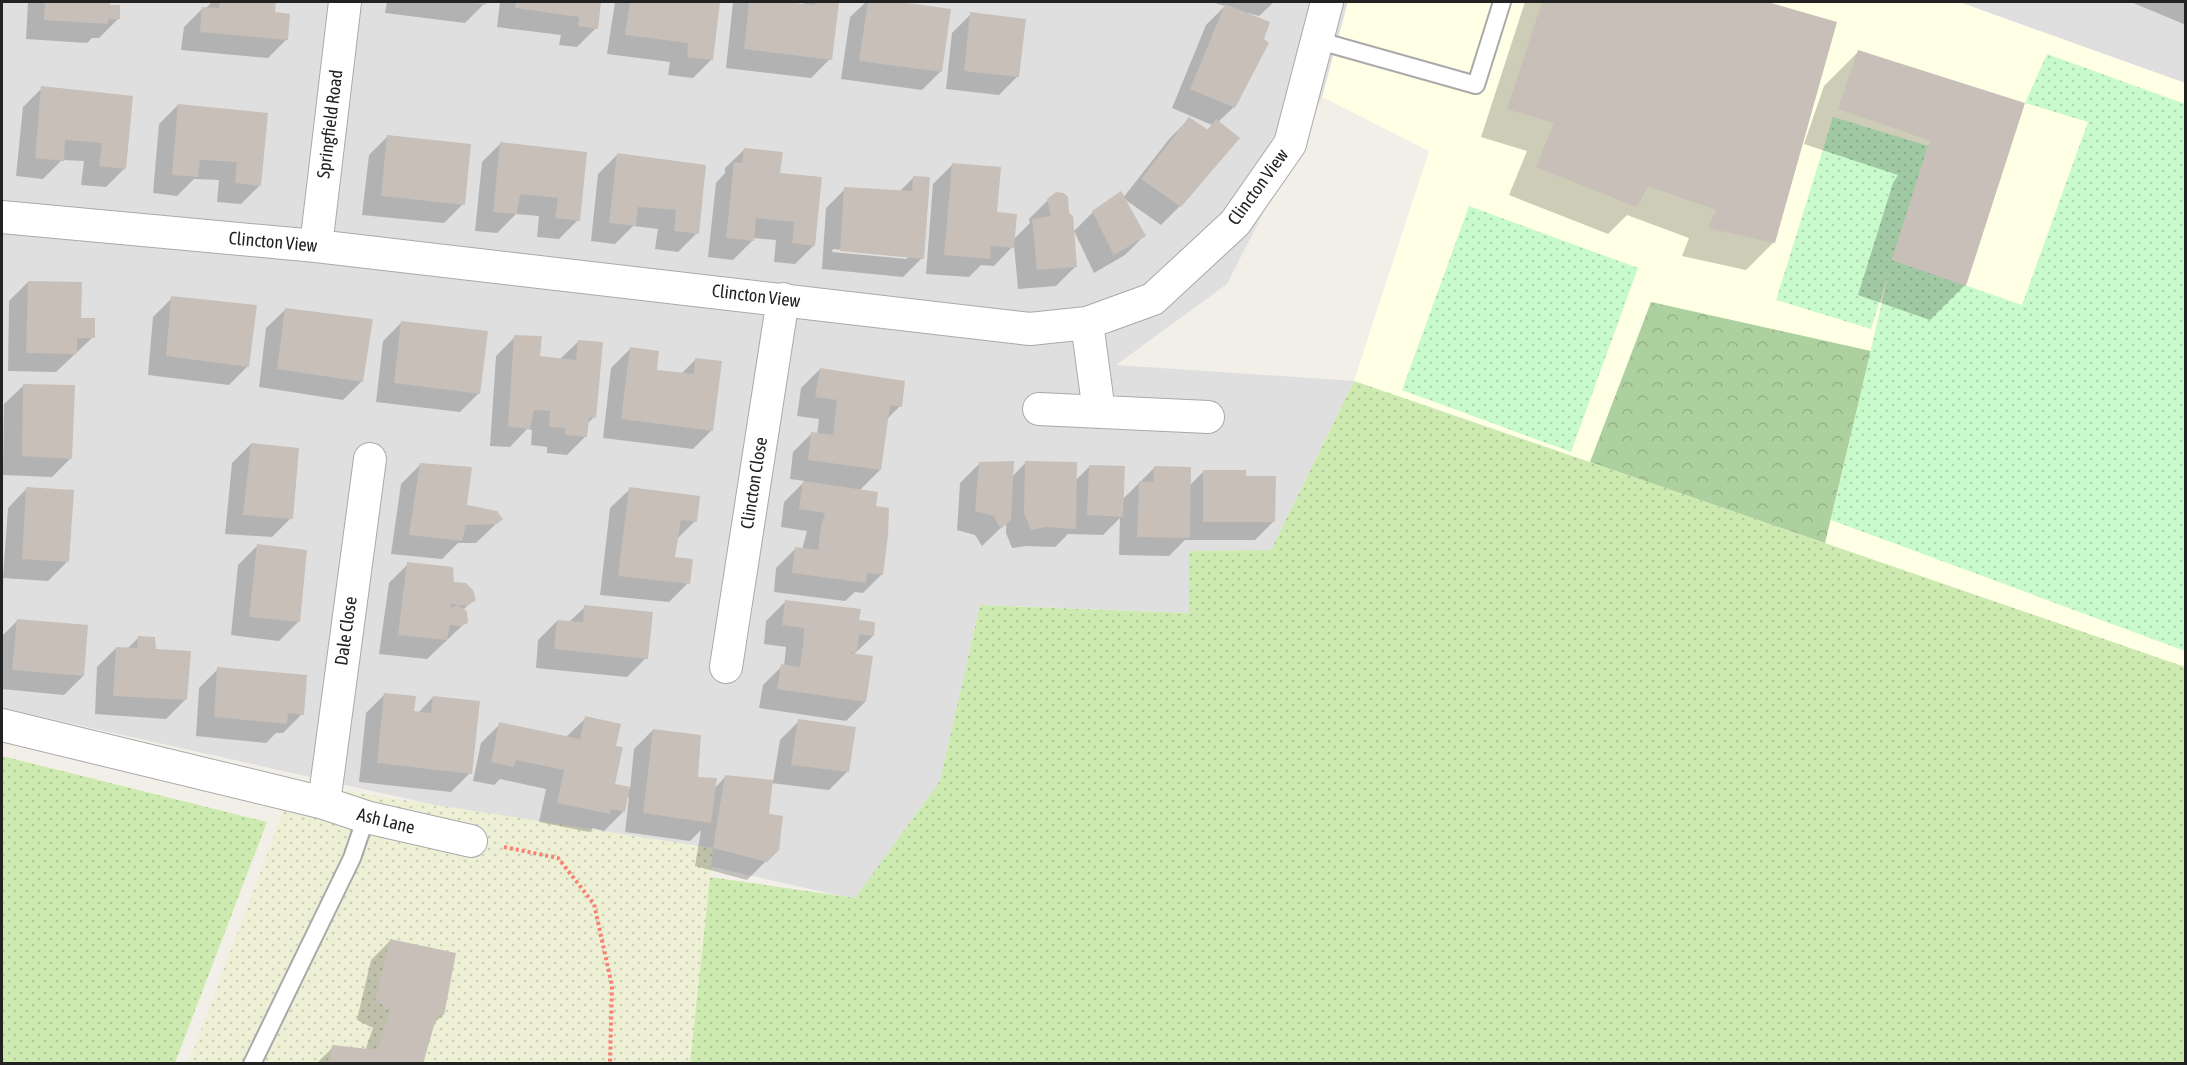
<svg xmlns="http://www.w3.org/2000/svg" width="2187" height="1065" font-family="'Asap Condensed',sans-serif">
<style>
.residential{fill:#e0dfdf}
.education{fill:#ffffe5}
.farmland{fill:url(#farmland-dots)}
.grass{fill:url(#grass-dots)}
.forest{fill:url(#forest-crowns)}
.park{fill:url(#park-dots)}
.shadow{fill:#0003;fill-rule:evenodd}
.building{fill:#c7bfb8}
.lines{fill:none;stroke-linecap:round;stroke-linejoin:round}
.service-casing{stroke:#a9a9a9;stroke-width:20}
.minor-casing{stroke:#a9a9a9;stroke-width:34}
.path{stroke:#fa8072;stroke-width:4;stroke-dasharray:3 3;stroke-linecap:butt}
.service{stroke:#fff;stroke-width:16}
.minor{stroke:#fff;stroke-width:32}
.labels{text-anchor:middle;stroke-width:4.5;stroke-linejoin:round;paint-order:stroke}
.street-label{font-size:18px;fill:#222;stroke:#fff}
</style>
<defs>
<pattern id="farmland-dots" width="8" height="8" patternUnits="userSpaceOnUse" patternTransform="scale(1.5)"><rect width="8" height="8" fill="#eef0d5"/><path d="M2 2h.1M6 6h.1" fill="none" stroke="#ccceb7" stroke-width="1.8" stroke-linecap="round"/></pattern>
<pattern id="grass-dots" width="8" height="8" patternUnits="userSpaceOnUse" patternTransform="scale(1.5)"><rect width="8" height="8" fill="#cdebb0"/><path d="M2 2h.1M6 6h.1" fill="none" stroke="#b0c997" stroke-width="1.8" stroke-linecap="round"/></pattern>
<pattern id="forest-crowns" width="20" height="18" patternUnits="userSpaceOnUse" patternTransform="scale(1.5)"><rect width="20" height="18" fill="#add19e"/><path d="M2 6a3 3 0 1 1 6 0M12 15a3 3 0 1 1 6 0" fill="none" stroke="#95b388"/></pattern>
<pattern id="park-dots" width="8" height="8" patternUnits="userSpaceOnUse" patternTransform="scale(1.5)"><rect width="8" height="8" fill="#c8facc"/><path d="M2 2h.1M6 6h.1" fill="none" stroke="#acd6af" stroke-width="1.8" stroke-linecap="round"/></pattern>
</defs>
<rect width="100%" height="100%" fill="#f2efe9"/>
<path class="residential" d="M2 2H1348L1322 97 1227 284 1116 365 1354 381 1271 550 1189 551 1190 613 980 605 940 781 855 899 2 708Z
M1959 2H2185V83Z"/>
<path class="education" d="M1348 2H1959L2185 83V667L1825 543 1871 352 1651 302 1590 462 1354 381 1429 151 1322 97Z"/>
<path class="farmland" d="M294 783 713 848 690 1063 188 1064Z"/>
<path class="grass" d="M1354 381 2185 667V1063H690L710 877 855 898 940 781 980 605 1189 613V551L1271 550Z
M2 756 267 822 175 1063H2Z"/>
<path class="forest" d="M1651 302 1871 351 1825 543 1590 462Z"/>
<path class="park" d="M2047 54 2185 104V651L1831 520 1889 272 1871 329 1776 300 1833 117 1928 146 1892 260 2022 305 2088 122 2025 103Z
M1469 206 1638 268 1571 452 1402 390Z"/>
<path class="shadow" d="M28 2H108V6L118 19 99 38H92L87 43 26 39Z
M212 2H275L273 14 287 39 268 58 181 50 184 27 203 8 205 9Z
M387 2H485L484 4 465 23 385 13Z
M500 2H600L596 28 577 47 559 45 561 35 497 27Z
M615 2H719L712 59 693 78 668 75 670 62 607 54Z
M733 2H777L802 5 806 2H837L830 59 811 78 726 68Z
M866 2H890L949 10 941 71 922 90 841 79 850 17Z
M1212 2H1274L1259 16 1248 13 1234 107 1218 122 1180 206 1161 225 1123 198 1170 138 1189 119 1206 131 1212 125 1172 108 1206 25 1225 6Z
M1525 2H1762L1835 23 1774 242 1746 270 1682 256 1689 238 1627 215 1608 234 1509 195 1527 151 1481 137Z
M2131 2H2186V25Z
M971 14 1018 76 999 95 946 89 952 33Z
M1858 52 2023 104 1965 285 1930 320 1858 295 1893 183 1898 175 1804 144 1824 86Z
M42 88 132 97 125 168 106 187 81 185 84 161 62 160 43 179 16 176 23 107Z
M178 105 267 114 260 185 241 204 217 202 219 180 194 179 177 196 153 193 159 124Z
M388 136 463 204 444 223 362 215 369 155Z
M501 143 586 153 578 220 559 239 537 237 539 216 516 214 497 233 475 231 482 162Z
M745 149 779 174 814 245 795 264 774 262 776 240 753 238 752 241 733 260 708 257 716 183 725 173V168Z
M617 155 705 166 697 233 678 252 655 249 658 229 633 226 615 244 591 241 598 174Z
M952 165 995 213 1013 240 1030 223 1029 219 1048 200 1075 267 1056 286 1018 289 1014 245 994 266 981 265 969 277 926 274 933 184Z
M913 178 922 258 903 277 822 269 826 208 845 189 899 192ZM833 249 907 256V259L832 252Z
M1120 193 1144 236 1125 255 1094 273 1074 231 1093 212Z
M28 282 79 319 93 337 56 372 8 371 9 301Z
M172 298 248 366 229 385 148 375 153 317Z
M286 309 362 381 343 400 259 387 266 328Z
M402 322 479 393 460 412 376 402 383 341Z
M515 337 539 357 560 359 579 341 594 417 587 424 586 436 567 455 547 453V447L531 445 532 430 527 429 510 447 490 446 496 356Z
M630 349 655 371 681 374 696 359 712 430 693 449 603 438 611 368Z
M820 369 900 406 886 420 880 470 859 491 874 507 882 574 863 593 855 592 845 601 774 592 776 568 795 549 802 550 807 531 781 527 784 502 805 481 790 479 793 452 812 433 817 434 819 419 797 416 801 388Z
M24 385 71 458 52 477 3 475 4 404Z
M251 444 291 518 272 537 225 534 232 463Z
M1026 462 1075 481 1090 466 1122 500 1154 468 1189 486 1204 471 1245 478 1274 521 1255 540H1185L1169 556 1119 555 1120 518 1103 535 1068 534 1055 547 1026 546 1012 548 1006 533V523L982 546 975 535 957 530 960 483 980 463 1012 477Z
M420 465 466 506 501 519 476 543H458L442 559 391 554 401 484Z
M27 488 67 562 48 581 3 578 8 508Z
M630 489 695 521 676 540 674 558 688 583 669 602 600 595 610 508Z
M257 546 298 622 279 641 231 635 238 565Z
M408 564 453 584 474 599 463 610 466 622 427 659 379 654 389 583Z
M785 602 857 622 873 636 853 655 865 702 846 721 759 708 763 685 782 666H784L786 647 764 644 766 621Z
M585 607 646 658 627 677 536 668 538 640 557 621 569 622Z
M17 621 83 676 64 695 2 689V636Z
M138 638 154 650 185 700 166 719 95 714 97 667 116 648 127 649Z
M218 669 302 714 283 733H276L266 743 196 736 199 688Z
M385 694 413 712 418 713 433 697 470 773 451 792 359 782 366 713Z
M586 718 614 747 613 786 630 789 634 749 653 730 697 778 714 789 726 776 773 782 780 740 799 721 848 771 829 790 771 783 767 815 766 861 747 880 695 866 701 830 690 841 625 832 629 797H626L623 812 604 831 593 828 589 832 539 822 546 789 500 779 494 785 473 781 481 743 500 724 566 737Z
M390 941 443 1015 432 1025 421 1064H316L333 1047 365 1051 373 1028 357 1020 371 960Z"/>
<path class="building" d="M45 2H110V5H120V19H109L107 24 44 20Z
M220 2H276L275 12 290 14 288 40 200 32 202 7 219 8Z
M470 2H486V5Z
M516 2H601L598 29 578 26 579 17 515 8Z
M630 2H720L713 60 687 57 688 43 625 35Z
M749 2H786L815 5V2H839L832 60 744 49Z
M868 2H899L951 9 942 72 859 61Z
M1542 2H1768L1837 22 1775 243 1708 228 1716 210 1648 186 1637 207 1536 167 1554 123 1507 109Z
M1225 4 1270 22 1264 39 1269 43 1235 108 1190 89Z
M970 12 1026 19 1019 77 964 71Z
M1858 50 2025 103 1966 286 1892 260 1928 146 1931 141 1838 109Z
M41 86 133 96 126 169 99 166 102 143 65 140 64 161 35 158Z
M178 104 268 113 261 186 235 183 237 162 200 160 198 177 172 175Z
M1189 117 1208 130 1216 119 1240 138 1181 207 1141 179Z
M387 135 471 144 465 205 381 196Z
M500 142 587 152 580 221 555 218 558 198 520 194 517 214 493 212Z
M744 148 783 152 780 173 822 177 815 246 792 243 794 222 756 218 754 241 726 238 734 162 742 163Z
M617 153 706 165 699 234 674 231 676 210 638 207 636 226 609 223Z
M952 163 1001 167 997 212 1017 214 1014 248 991 246 990 259 944 255Z
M913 176 930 177 924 259 840 251 844 187 912 191Z
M1121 191 1146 236 1114 255 1092 211Z
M1056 192 1064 193 1068 197 1069 213 1073 216 1077 267 1037 270 1032 219 1051 216 1047 199Z
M28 281 82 282 81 318H95V338H77V354L26 353Z
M171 296 257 305 249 367 166 356Z
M285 308 373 319 363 382 277 369Z
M401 321 488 331 480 394 394 383Z
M514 335 542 336 540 356 576 360 578 340 603 342 596 418 589 417 587 437 565 435V428L549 427 550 411 534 410 530 429 508 427Z
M630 347 659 351 657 370 694 374 695 358 722 361 713 431 621 419Z
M820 368 905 381 902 407 890 405 881 470 808 460 811 432 833 435 837 400 815 397Z
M23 384 75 385 72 459 22 456Z
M251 443 299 448 293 519 243 515Z
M1014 461 1011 520 1002 528 998 525 994 516 975 511 979 462Z
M1025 461 1077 462 1076 529 1046 527 1031 530 1024 513Z
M420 463 472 467 467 505 497 511 503 519 497 524 466 525 462 541 409 535Z
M1089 465 1125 466 1123 517 1087 515Z
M1154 466 1191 467 1190 538 1137 537 1139 481 1153 482Z
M1203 470H1246V476H1276L1275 522H1203Z
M803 481 878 492 876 506 889 508 888 535 883 575 867 573 866 583 792 573 795 547 818 550 821 526 825 513 799 509Z
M26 487 74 490 69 562 22 559Z
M629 487 700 496 697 522 681 520 675 557 693 559 690 584 618 576Z
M257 544 307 550 300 622 249 617Z
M407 562 453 567 454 582 466 583 473 590 476 600 467 606 457 605 453 604H451V608L457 605 467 611 468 623 461 626 450 625 447 640 398 635Z
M785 600 861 609 859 620 875 622 874 636 859 634 857 652 849 653 873 656 866 702 777 689 781 664 800 667 803 646 804 628 782 625Z
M584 605 653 612 648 659 554 649 557 620 583 622Z
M17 619 88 625 84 676 12 670Z
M138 636 155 637 156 649 191 651 187 700 113 696 116 647 137 648Z
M217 667 307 675 304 715 288 713 287 724 214 717Z
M384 693 416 696 414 711 431 713 433 696 480 701 472 774 377 763Z
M585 716 621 724 616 746 623 747 615 784 630 787 625 812 611 809 610 814 557 803 564 770 516 760 514 767 491 762 499 722 580 739Z
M798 719 856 727 849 772 791 765Z
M653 729 701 735 698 777 717 778 711 823 643 813Z
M725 775 773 780 769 814 783 816 779 850 767 862 713 848Z
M390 939 456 953 444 1015H437L423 1064H329L332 1045 377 1050 391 1009 375 1001Z"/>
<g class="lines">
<defs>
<path id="service" d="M1316 40 1476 85 1502 2
M252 1064 352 858 366 817"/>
<path id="minor" d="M2 217 316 246 1030 329 1087 323 1153 299 1235 223 1290 144 1327 2
M316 246 345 2
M1087 323 1099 412
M1039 409 1208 417
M726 667 783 299
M2 725 324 803 366 817 471 841
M324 803 370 459"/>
</defs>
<use href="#service" class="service-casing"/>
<use href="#minor" class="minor-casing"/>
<path class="path" d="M504 847 558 858 594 904 612 986 610 1064"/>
<use href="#service" class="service"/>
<use href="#minor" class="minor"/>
</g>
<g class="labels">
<g class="street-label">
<text transform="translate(330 124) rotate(-83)" y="6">Springfield Road</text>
<text transform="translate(1258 187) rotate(-54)" y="6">Clincton View</text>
<text transform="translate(273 242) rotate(5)" y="6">Clincton View</text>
<text transform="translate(756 296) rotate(7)" y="6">Clincton View</text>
<text transform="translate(754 483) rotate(-81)" y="6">Clincton Close</text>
<text transform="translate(346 631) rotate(-82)" y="6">Dale Close</text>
<text transform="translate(386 821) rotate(14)" y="6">Ash Lane</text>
</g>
</g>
<rect width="2187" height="1065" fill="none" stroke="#222222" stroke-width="6"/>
</svg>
